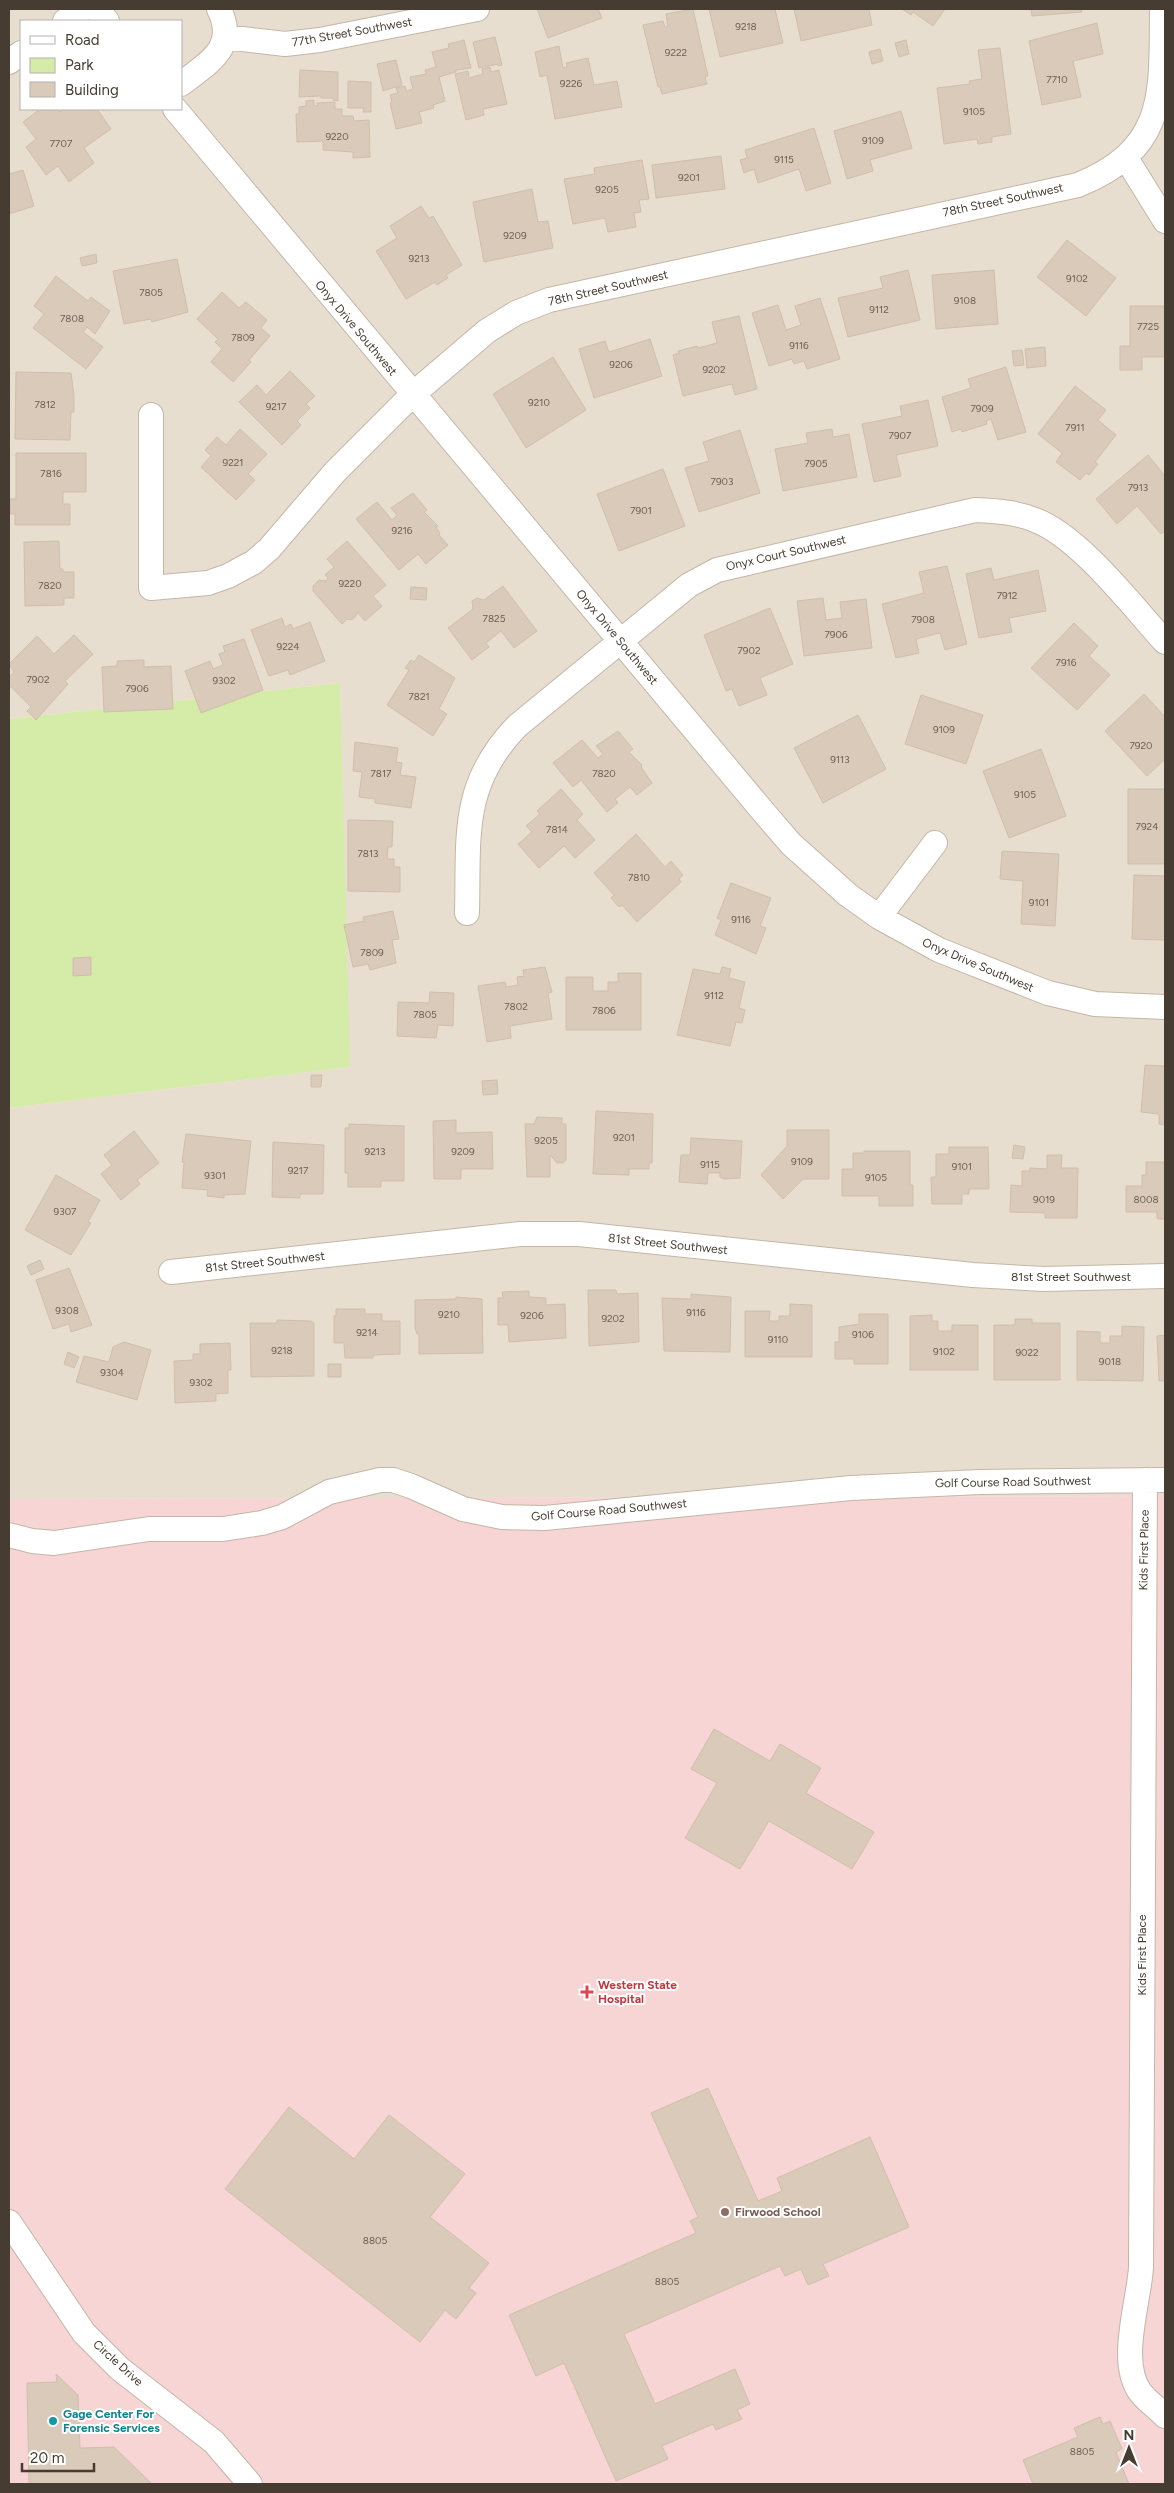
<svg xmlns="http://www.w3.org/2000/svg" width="1174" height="2493" font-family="Figtree,sans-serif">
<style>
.residential{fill:#e8ded0;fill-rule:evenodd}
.medical{fill:#f6d5d4}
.green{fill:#d4eca7}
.building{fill:#d9caba;stroke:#d1beaa}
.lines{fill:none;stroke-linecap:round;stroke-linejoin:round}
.minor-casing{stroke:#c3b6a7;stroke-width:26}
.minor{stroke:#fff;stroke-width:24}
.health-dot{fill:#e0444e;stroke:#fff;stroke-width:2}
.education-dot{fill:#8d6e63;stroke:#fff;stroke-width:2}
.culture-dot{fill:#0f9aa8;stroke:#fff;stroke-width:2}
.labels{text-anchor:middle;stroke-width:4;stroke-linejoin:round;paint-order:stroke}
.number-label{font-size:10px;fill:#6b6054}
.street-label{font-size:12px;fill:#463c32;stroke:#fff}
.health-label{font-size:12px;font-weight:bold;fill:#be3a42;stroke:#fff;text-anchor:start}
.education-label{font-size:12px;font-weight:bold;fill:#785e54;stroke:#fff;text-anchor:start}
.culture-label{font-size:12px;font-weight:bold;fill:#0d838f;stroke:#fff;text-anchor:start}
</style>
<rect width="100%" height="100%" fill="#f3ede3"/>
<path class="residential" d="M9 9H1165V1496L9 1499V1108L349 1067 340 683 9 719ZM21 21H181V109H21Z"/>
<path class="medical" d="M1165 1496V2484H9V1499Z"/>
<path class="green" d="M340 683 350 1067 9 1108V719Z"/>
<path class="building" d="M537 9H598L602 18 548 38Z
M693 9 708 76 705 77 707 84 662 94 660 87H658L643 25 663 21 665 27H668L666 14Z
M709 9H775L783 43 720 57Z
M792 9H869L872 25 801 41 794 9Z
M902 9H945L933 26 913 12 911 15Z
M1031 9H1081L1082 12 1032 16Z
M1097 23 1103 54 1073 61 1081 97 1042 105 1029 41Z
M495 37 502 65 498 66V64L479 68 473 42Z
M464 40 471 68 456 70V72L439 77 445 101 433 105 434 108 419 112 422 123 396 129 390 103 392 102 390 95 398 93 396 88 405 86 406 91 413 89 410 77 426 74 425 70 436 67 432 52 449 48 448 44Z
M906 40 909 54 899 57 895 43Z
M559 46 563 68 567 67 566 63 588 58 594 85 617 81 622 107 555 119 547 75 540 77 535 52Z
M1000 48 1011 134 992 137V142L978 144 977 139 944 144 937 88 970 84 969 81 982 79 978 50Z
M880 49 883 61 872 64 869 52Z
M396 60 402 85 383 91 377 64Z
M490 67 491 72 499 70 507 104 483 109 484 115 466 120 455 74 468 71 469 78 483 74 482 69Z
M300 70 338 72V101L333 100V98H321V96L299 97Z
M348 81 371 82V112H363L364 108H348Z
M314 100V106H318L317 103 335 102V109H342V116H353L354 121 369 120 370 157 353 158V152L323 150V141L297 142 296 114H299V107L306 106V101Z
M40 109H57L60 112 64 109H97L111 129 84 148 94 163 69 182 58 166 46 175 26 147 36 139 23 122Z
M901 111 912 148 870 160 873 171 847 179 834 131Z
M814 128 831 183 806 191 799 169 758 183 754 169 744 173 740 160 747 158 745 150Z
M721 156 725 189 656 198 652 165Z
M642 160 649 199 639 200 641 212 634 213 636 227 608 232 605 218 573 224 564 179 595 174 594 168Z
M23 170 34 206 9 214V174Z
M532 189 538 222 548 221 553 248 484 262 473 202Z
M421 206 429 218 433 216 462 265 446 275 448 278 437 285 435 282 406 299 376 251 397 238 390 226Z
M1067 240 1116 278 1086 316 1037 277Z
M96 254 97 263 82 266 80 258Z
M177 259 188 312 152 322 151 319 124 324 113 271Z
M908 270 920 320 848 337 838 298 883 288 880 277Z
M994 270 998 324 936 329 932 275Z
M56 276 88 301 91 297 110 311 95 334 87 327 83 332 103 347 86 369 33 328 44 314 34 306Z
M222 292 239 308 246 302 267 320 261 328 270 336 249 360 251 362 233 382 211 362 222 349 215 342 218 339 197 319Z
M820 298 840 359 807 369 804 361 794 364 792 359 769 366 752 313 778 305 786 330 801 325 795 306Z
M1130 306H1165V357H1142V370H1120V346H1130Z
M739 316 757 389 735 395 732 384 683 396 673 355 679 353 678 351 697 346 698 348 717 343 712 322Z
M650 339 662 376 594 398 579 349 605 341 609 352Z
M1045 347 1046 366 1027 368 1025 349Z
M1022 350 1024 365 1014 366 1012 351Z
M553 357 586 410 526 448 493 394Z
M1006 367 1026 432 998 440 991 419 986 421 987 424 962 432 961 429 952 432 942 397 971 388 968 379Z
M290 371 315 396 306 404 310 408 297 421 301 425 282 445 239 402 257 385 266 395Z
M16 372 71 373 74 395V412H71L70 440 15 439Z
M1075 386 1106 410 1098 420 1116 435 1095 462 1098 464 1089 475 1086 473 1080 480 1056 462 1062 453 1038 434Z
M928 400 938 446 896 455 901 476 874 482 862 424 902 416 900 406Z
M240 429 267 454 248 474 255 480 236 500 201 467 211 456 205 450 217 437 226 445Z
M832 429 833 437 849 434 857 477 783 491 775 449 808 443 806 433Z
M740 430 760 493 699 512 685 468 709 461 703 442Z
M16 453H86V492H63V504H70V525H15V514H10V499H16Z
M1148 455 1165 476V531L1161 534 1137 506 1117 524 1096 499Z
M663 469 685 526 619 551 597 494Z
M413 493 427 510 424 512 438 526 436 527 440 533 439 535 448 545 426 564 418 554 399 570 356 519 377 502 392 520 397 515 391 508Z
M59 541 60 569H63V572H74V598H64V605L25 606 24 542Z
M347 541 386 585 373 596 382 606 365 621 357 612 356 616 352 620 347 619 342 624 313 591V586L319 580 326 581 328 578 325 575 334 567 327 559Z
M947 566 967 644 945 650 940 633 916 639 919 653 896 658 882 604 924 593 919 572Z
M991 568 994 580 1038 570 1046 611 1009 618 1012 632 979 638 966 574Z
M503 586 537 631 514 648 501 631 486 643 489 647 472 660 448 628 473 609 472 601 477 598 484 600Z
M411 587 427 588 426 600 410 599Z
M823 598 826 620 842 618 840 602 866 599 872 648 804 656 797 601Z
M770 608 793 664 760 678 767 695 739 706 732 689 726 691 704 635Z
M282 618 285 627 291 624 293 629 310 622 325 661 290 675 288 670 269 676 251 630Z
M1074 623 1098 646 1089 656 1110 675 1077 710 1031 668Z
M74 635 93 654 65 681 68 684 36 720 27 711 31 707 9 685V677L14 672 9 664 37 636 54 654Z
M244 639 263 690 201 713 185 671 210 661 213 669 223 665 219 654 225 652 223 646Z
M419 655 455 678 439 709 447 714 433 736 387 705 409 670 405 668 411 660 414 662Z
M144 660V667L171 666 173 709 104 712 102 667 117 666V661Z
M1144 694 1165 717V759L1147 776 1105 731Z
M921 695 983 715 966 764 905 744Z
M858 715 886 769 823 803 794 748Z
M618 731 633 749 629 752 642 765 641 767 652 783 637 795 630 787 615 799 618 803 607 812 581 780 573 787 553 763 582 740 598 758 603 754 596 746Z
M355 742 398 748 396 762 402 763 400 775 416 777 411 808 375 803V799L359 797 362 772 353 771Z
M1041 749 1066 816 1009 838 983 771Z
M561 789 583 814 577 820 595 840 575 858 564 846 539 868 518 844 532 832 526 826 540 814 537 811Z
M1128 789H1165V864H1128Z
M348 820 393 821 392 847H388L387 859H394V867H400V892L348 891Z
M636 834 665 867 671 861 683 875 679 879 681 882 637 922 622 905 619 907 611 898 614 895 594 873Z
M1002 851 1059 854 1055 926 1021 924 1023 881 1000 879Z
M1134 875 1165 876V940L1132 939Z
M731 883 771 898 760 926 766 928 756 954 715 935 721 920 717 918Z
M393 911 399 939 392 940 396 963 370 970 368 964 353 967 344 925 364 921 363 917Z
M91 957V975L73 976V958Z
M545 967 552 992 548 993 552 1019 510 1026 511 1038 487 1042 478 986 505 982 506 987 518 985 517 977 524 976 523 970Z
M722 967 731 969 729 978 745 982 739 1008 745 1010 742 1023 736 1022 730 1046 677 1035 693 969 720 974Z
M618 973H641V1030H566V977H593V991H608V982H618Z
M430 992 454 993 453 1026 438 1025 436 1038 397 1036 398 1002 429 1003Z
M1145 1065 1165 1066V1125L1159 1124V1114L1141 1112Z
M311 1075H322L321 1087H311Z
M497 1080 498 1094 483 1095 482 1081Z
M596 1111 653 1114 652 1163H649V1169H629V1175L593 1174Z
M537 1117 562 1118V1124H566V1160L563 1163H557L550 1155V1177H527L525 1124H534Z
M456 1120V1133L492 1132 493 1169H461V1179H434L433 1121Z
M349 1124 404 1126V1181H381V1187H348V1173H345V1128H349Z
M787 1130H829V1179H803L783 1199 761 1175 787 1146Z
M134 1131 159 1163 137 1180 140 1184 121 1200 101 1174 112 1165 104 1155Z
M186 1134 251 1141 245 1194 224 1195V1198L207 1196 208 1190 182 1188 184 1162H182Z
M691 1138 742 1141 740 1178 724 1179 720 1177V1173H708L707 1184 679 1182 681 1155H690Z
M273 1142 324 1145 323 1194H300V1198L272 1197Z
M1014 1145 1025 1147 1023 1159 1012 1158Z
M949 1147H988L989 1189H969V1194H962V1204H932L931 1177H936V1154H949Z
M864 1151H910V1185H913V1206H879V1196H842V1169H853V1153H864Z
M1047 1155H1062L1061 1168H1078L1077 1218H1045V1213L1010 1212 1011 1185 1022 1186V1171H1030V1168L1047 1169Z
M1146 1162H1165V1219H1157V1212H1126V1186H1142V1175H1146Z
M56 1175 100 1200 88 1222 91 1223 71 1255 25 1230Z
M40 1260 44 1269 31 1275 27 1266Z
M69 1268 92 1325 71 1332 69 1324 53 1329 36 1280Z
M588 1290H616L617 1294 638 1293 639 1342 589 1346Z
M529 1291V1297L546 1298V1305L565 1304 566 1338 509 1342 508 1325H498V1298H503L502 1292Z
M691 1294 731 1297 730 1352 664 1351 662 1298 691 1299Z
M456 1297 482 1299 483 1353 419 1354V1334H417L415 1328V1300L456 1299Z
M790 1304 812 1305V1357H745V1311H770L769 1321H779V1316H790Z
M336 1309H365V1314H382V1321H400V1354L373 1355V1358H345L344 1343H334V1316H336Z
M859 1314H888V1364H854V1359H835V1342H839V1327L859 1324Z
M932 1315V1321H938V1331H952V1325H978V1370H910V1316Z
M1015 1319H1032V1323H1060V1380H994V1325H1015Z
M277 1320 311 1321 314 1323V1376L251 1377 250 1323H277Z
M1122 1326 1144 1327 1143 1381 1077 1380V1331L1100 1332V1343H1110V1336H1122Z
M1165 1335V1381H1159L1157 1336Z
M124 1342 151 1350 137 1400 76 1382 84 1356 109 1362 113 1347Z
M230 1343 231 1370H228V1393L216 1394V1401L175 1403 174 1361 193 1360V1354H200V1344Z
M68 1352 79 1357 74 1368 64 1364Z
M328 1364H341V1377H328Z
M714 1729 770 1761 780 1744 821 1768 806 1793 874 1832 852 1869 769 1821 740 1869 685 1838 717 1783 691 1769Z
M708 2088 758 2201 782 2191 777 2178 870 2137 909 2227 823 2264 829 2276 808 2285 801 2269 785 2276 780 2266 624 2334 655 2404 735 2369 750 2404 737 2410 742 2419 716 2430 713 2424 662 2446 668 2459 616 2481 564 2363 536 2376 509 2315 696 2233 690 2221 698 2217 651 2113Z
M289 2107 354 2159 389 2115 465 2174 430 2217 489 2263 469 2288 476 2293 456 2319 445 2310 420 2342 225 2189Z
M56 2374 78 2395 80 2448 114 2447 152 2484H29L27 2383 57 2382Z
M1100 2417 1103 2424 1110 2421 1122 2449 1116 2452 1129 2484H1033L1023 2460 1078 2437 1074 2428Z"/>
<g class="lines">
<defs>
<path id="minor" d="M97 9 107 21
M65 21 83 9
M226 37 285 44 320 40 477 9
M9 62 21 53
M181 84C209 62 238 48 219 9
M175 109 766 815 791 844 848 895 879 917 939 950 1048 993 1095 1004 1165 1007
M1126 158 1165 221
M151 415V588L208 583 228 576 254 562 269 549 335 472 412 395 487 331 516 313 549 300 1078 185C1168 148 1161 93 1162 9
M467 913C469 837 460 785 517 726L689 585 717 570 975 510C996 511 1016 512 1035 520 1080 537 1132 606 1165 642
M879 917 935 843
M171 1272 520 1234H579L973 1275 1044 1279 1165 1276
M1145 1480 1141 2267C1139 2303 1118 2361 1140 2392 1147 2401 1157 2408 1165 2416
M9 1535 32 1541 54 1543 149 1529H223L262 1523 282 1517 329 1492 380 1480H393L411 1486 463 1509 502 1517 545 1518 851 1488 980 1482 1165 1480
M9 2222 84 2333 120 2369 214 2442 250 2484"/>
</defs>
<use href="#minor" class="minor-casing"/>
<use href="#minor" class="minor"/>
</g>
<path class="health-dot" d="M584.5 1984.5h5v5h5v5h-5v5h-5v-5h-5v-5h5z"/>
<circle class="education-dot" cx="725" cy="2212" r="5"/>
<circle class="culture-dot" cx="53" cy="2421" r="5"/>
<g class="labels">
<g class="number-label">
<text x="746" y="30">9218</text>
<text x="676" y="56">9222</text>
<text x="1057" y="83">7710</text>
<text x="571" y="87">9226</text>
<text x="974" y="115">9105</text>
<text x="337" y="140">9220</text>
<text x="873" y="144">9109</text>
<text x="61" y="147">7707</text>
<text x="784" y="163">9115</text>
<text x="689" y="181">9201</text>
<text x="607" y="193">9205</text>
<text x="515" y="239">9209</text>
<text x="419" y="262">9213</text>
<text x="1077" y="282">9102</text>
<text x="151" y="296">7805</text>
<text x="965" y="304">9108</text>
<text x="879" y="313">9112</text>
<text x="72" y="322">7808</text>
<text x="1148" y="330">7725</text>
<text x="243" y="341">7809</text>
<text x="799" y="349">9116</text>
<text x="621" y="368">9206</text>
<text x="714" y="373">9202</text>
<text x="539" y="406">9210</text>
<text x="45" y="408">7812</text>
<text x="276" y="410">9217</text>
<text x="982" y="412">7909</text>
<text x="1075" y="431">7911</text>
<text x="900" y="439">7907</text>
<text x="233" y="466">9221</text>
<text x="816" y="467">7905</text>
<text x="51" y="477">7816</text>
<text x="722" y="485">7903</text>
<text x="1138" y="491">7913</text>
<text x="641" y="514">7901</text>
<text x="402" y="534">9216</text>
<text x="350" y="587">9220</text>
<text x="50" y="589">7820</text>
<text x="1007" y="599">7912</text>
<text x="494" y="622">7825</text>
<text x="923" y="623">7908</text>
<text x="836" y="638">7906</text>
<text x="288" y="650">9224</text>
<text x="749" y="654">7902</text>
<text x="1066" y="666">7916</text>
<text x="38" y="683">7902</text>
<text x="224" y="684">9302</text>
<text x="137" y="692">7906</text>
<text x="419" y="700">7821</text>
<text x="944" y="733">9109</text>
<text x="1141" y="749">7920</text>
<text x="840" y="763">9113</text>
<text x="381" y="777">7817</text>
<text x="604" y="777">7820</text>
<text x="1025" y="798">9105</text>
<text x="1147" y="830">7924</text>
<text x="557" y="833">7814</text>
<text x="368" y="857">7813</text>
<text x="639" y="881">7810</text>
<text x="1039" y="906">9101</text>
<text x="741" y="923">9116</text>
<text x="372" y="956">7809</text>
<text x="714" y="999">9112</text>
<text x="516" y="1010">7802</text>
<text x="604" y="1014">7806</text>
<text x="425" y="1018">7805</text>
<text x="624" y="1141">9201</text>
<text x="546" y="1144">9205</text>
<text x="375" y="1155">9213</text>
<text x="463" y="1155">9209</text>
<text x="802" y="1165">9109</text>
<text x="710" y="1168">9115</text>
<text x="962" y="1170">9101</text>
<text x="298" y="1174">9217</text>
<text x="215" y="1179">9301</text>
<text x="876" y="1181">9105</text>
<text x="1044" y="1203">9019</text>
<text x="1146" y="1203">8008</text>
<text x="65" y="1215">9307</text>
<text x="67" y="1314">9308</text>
<text x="696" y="1316">9116</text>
<text x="449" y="1318">9210</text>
<text x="532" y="1319">9206</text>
<text x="613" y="1322">9202</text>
<text x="367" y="1336">9214</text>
<text x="863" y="1338">9106</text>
<text x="778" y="1343">9110</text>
<text x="282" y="1354">9218</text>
<text x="944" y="1355">9102</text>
<text x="1027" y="1356">9022</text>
<text x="1110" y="1365">9018</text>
<text x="112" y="1376">9304</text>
<text x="201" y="1386">9302</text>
<text x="375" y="2244">8805</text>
<text x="667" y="2285">8805</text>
<text x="1082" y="2455">8805</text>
</g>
<g class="street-label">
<text transform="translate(352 32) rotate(-10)" y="4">77th Street Southwest</text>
<text transform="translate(1003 200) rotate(-12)" y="4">78th Street Southwest</text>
<text transform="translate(608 288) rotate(-13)" y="4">78th Street Southwest</text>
<text transform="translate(356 328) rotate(50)" y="4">Onyx Drive Southwest</text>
<text transform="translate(786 553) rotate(-13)" y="4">Onyx Court Southwest</text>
<text transform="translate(617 637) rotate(50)" y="4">Onyx Drive Southwest</text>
<text transform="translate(978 965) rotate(23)" y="4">Onyx Drive Southwest</text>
<text transform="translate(668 1244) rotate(6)" y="4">81st Street Southwest</text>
<text transform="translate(265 1262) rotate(-6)" y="4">81st Street Southwest</text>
<text x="1071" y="1281">81st Street Southwest</text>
<text transform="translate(1013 1482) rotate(-1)" y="4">Golf Course Road Southwest</text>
<text transform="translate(609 1510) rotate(-5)" y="4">Golf Course Road Southwest</text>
<text transform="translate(1144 1550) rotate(-89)" y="4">Kids First Place</text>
<text transform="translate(1142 1955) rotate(-90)" y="4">Kids First Place</text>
<text transform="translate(118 2363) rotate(42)" y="4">Circle Drive</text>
</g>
<g class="health-label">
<text x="598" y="1989">Western State<tspan x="598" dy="14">Hospital</tspan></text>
</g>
<g class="education-label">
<text x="735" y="2216">Firwood School</text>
</g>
<g class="culture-label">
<text x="63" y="2418">Gage Center For<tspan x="63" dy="14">Forensic Services</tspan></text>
</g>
</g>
<rect width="1174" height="2493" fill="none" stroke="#463c32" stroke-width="20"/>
<rect x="20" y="20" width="162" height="90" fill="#ffffff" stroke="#b5b1ad"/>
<rect x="30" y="36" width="25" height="8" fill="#ffffff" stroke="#b5b1ad"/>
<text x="65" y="45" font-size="15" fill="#463c32">Road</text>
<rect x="30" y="58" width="25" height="15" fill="#d4eca7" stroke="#b5b1ad"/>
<text x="65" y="70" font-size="15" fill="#463c32">Park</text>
<rect x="30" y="82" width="25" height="15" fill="#d9caba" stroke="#b5b1ad"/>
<text x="65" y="95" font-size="15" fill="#463c32">Building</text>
<g transform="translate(1129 2448)" stroke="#ffffff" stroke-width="4" paint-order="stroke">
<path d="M0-4L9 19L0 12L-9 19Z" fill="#463c32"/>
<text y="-8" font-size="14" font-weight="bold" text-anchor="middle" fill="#463c32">N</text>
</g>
<path d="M22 2463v8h72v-8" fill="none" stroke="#463c32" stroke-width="2.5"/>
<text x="30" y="2463" font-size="15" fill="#463c32" stroke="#ffffff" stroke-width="4" paint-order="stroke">20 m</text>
</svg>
